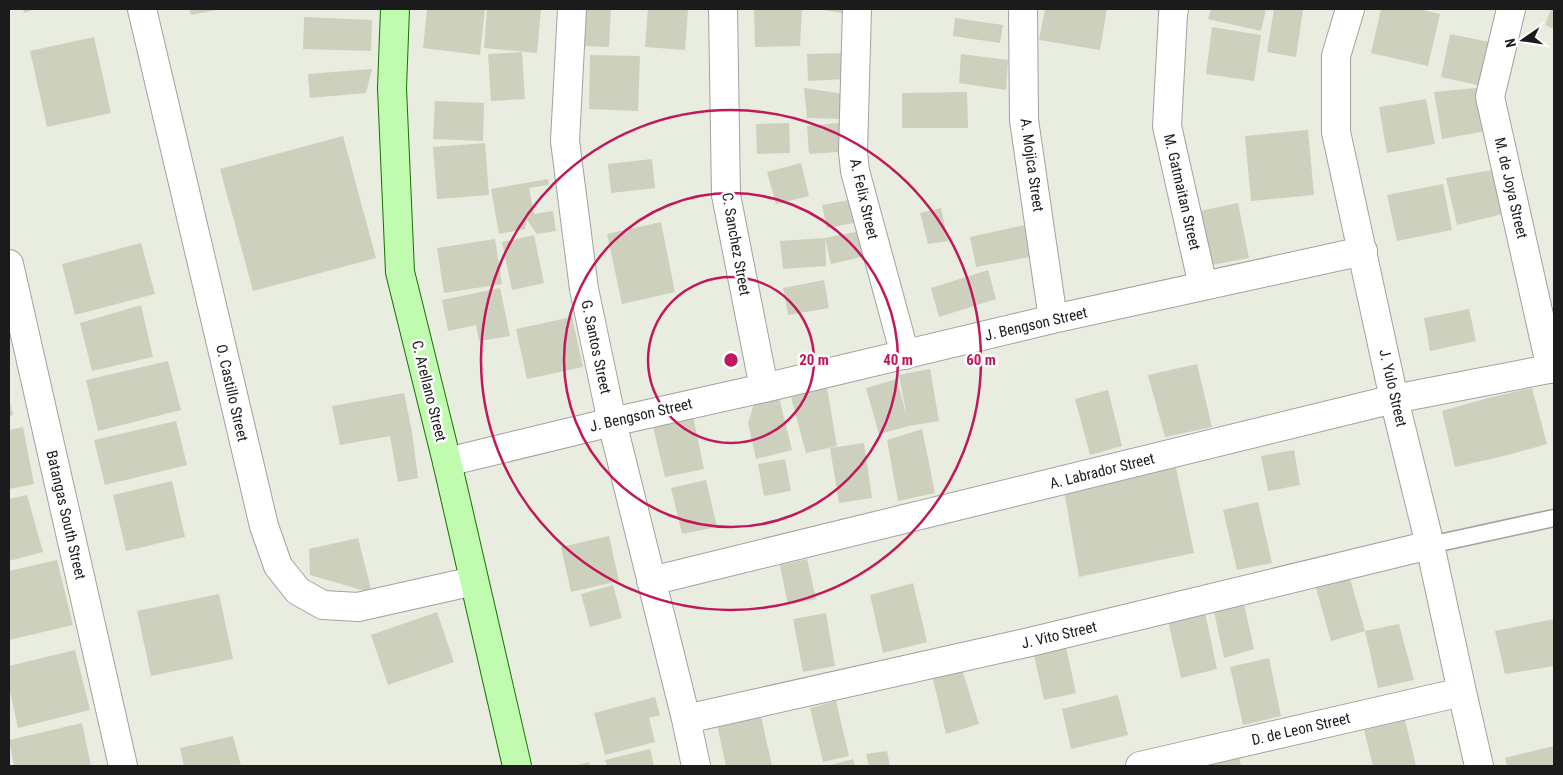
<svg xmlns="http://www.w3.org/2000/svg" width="1563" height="775" font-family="'Roboto Condensed',sans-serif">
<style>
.building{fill:#cdd0bd}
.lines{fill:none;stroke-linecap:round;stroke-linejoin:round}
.lane-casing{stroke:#a2a2a2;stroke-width:19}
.street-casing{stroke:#a2a2a2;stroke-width:30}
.secondary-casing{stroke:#157201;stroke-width:30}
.lane{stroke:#fff;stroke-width:16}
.street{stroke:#fff;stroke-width:28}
.secondary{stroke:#c1fbaf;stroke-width:28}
.ring{fill:none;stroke:#c2185b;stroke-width:2.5}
.labels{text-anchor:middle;stroke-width:5;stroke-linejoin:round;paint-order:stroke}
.street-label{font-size:15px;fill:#1b1b1b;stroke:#fff}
.centre{fill:#c2185b;stroke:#fff;stroke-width:2.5}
.ring-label{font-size:15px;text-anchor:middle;font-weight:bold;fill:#c2185b;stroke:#fff;stroke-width:5;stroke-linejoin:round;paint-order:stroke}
</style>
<rect width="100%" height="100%" fill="#e8eddf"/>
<path class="building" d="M22 9H34L25 13Z
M189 9H215L216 10 191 15Z
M427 9H485L480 55 423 48Z
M487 9H541L537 53 484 48Z
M585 9 611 10 609 47 584 46Z
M648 9H688L685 50 645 47Z
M754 9 802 10 800 46 755 47Z
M819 9H846L845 14Z
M1045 9H1107L1100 50 1039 40Z
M1211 9H1266L1261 31 1208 19Z
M1274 9 1303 10 1296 57 1267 52Z
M1381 9H1419L1440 14 1428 66 1371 53Z
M1551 9H1554V29L1545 25Z
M304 17 372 20 371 51 303 49Z
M955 18 1003 25 1000 43 953 36Z
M1212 27 1261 35 1254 81 1206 74Z
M1450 34 1495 43 1492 130 1442 139 1434 92 1486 87 1441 77Z
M94 37 111 113 47 127 30 51Z
M522 52 525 99 491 101 488 54Z
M844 53 845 79 808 81 807 54Z
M961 54 1008 60 1006 90 959 83Z
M590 55 640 56 638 111 589 109Z
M372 69 366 93 310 98 308 74Z
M804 88 844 94 841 119 807 118Z
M967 92 968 128H902V93Z
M1426 99 1435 144 1387 153 1379 107Z
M435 101 484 103 483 141 433 139Z
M850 122 853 151 809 154 807 126Z
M789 123 790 153 757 154 756 124Z
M1308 130 1314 195 1251 201 1245 136Z
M343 136 376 258 253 291 220 169Z
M485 143 489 195 437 199 433 147Z
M652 159 655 188 611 193 608 164Z
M801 163 809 196 776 204 767 172Z
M1504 168 1516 211 1457 225 1446 178Z
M548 179 549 185 529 188 534 214 553 211 556 231 537 234 527 220 525 229 499 234 491 189Z
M1443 184 1452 230 1397 241 1387 195Z
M849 200 854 223 827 228 822 205Z
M1238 203 1249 258 1206 266 1195 212Z
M941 208 948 241 928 244 920 213Z
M661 222 675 292 622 304 607 234Z
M1025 225 1030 257 976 267 970 237Z
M865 230 870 255 831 264 825 238Z
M534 235 544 283 512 290 502 242Z
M825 238 826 266 783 269 780 241Z
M495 239 502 284 444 293 437 248Z
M141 243 155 294 75 315 62 264Z
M988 270 996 299 939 317 931 288Z
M824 280 829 308 788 315 783 288Z
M500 288 510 336 479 341 476 325 448 331 442 300Z
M141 305 153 357 92 371 80 323Z
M1469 309 1476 341 1430 351 1424 318Z
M572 317 583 367 527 379 516 329Z
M168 361 181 410 98 431 86 380Z
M1197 364 1212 427 1165 437 1148 375Z
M930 369 939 421 909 426 879 434 866 388 897 379 907 418 899 375Z
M827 388 837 446 806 453 791 397Z
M1532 388 1547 444 1504 456 1455 467 1442 411 1488 398Z
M1108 390 1122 446 1090 455 1075 399Z
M404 393 412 432 418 478 398 482 390 436 340 445 332 406Z
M779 398 792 450 756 459 748 423 754 404Z
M9 399 13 415 9 416Z
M693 416 704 469 665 477 653 427Z
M176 421 187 465 105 485 94 440Z
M23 427 34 484 9 489V430Z
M922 429 935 493 898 501 887 440Z
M864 443 872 498 839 503 830 448Z
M1294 450 1300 485 1268 491 1261 456Z
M785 459 791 491 764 496 758 464Z
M1175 463 1194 553 1079 577 1063 484Z
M706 480 717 527 682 534 671 488Z
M172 481 185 537 126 551 113 495Z
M27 495 43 552 9 561V499Z
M1258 502 1272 563 1237 570 1223 510Z
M609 536 619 581 571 592 561 547Z
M358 538 372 593 310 575 309 549Z
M807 559 816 599 788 605 780 565Z
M57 560 73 625 9 640V571Z
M1348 572 1365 631 1331 641 1314 581Z
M913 583 927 642 883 653 870 595Z
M613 585 622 618 590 627 581 594Z
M219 594 233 659 151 676 137 611Z
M1243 599 1254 649 1224 658 1213 607Z
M1204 608 1217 669 1181 678 1167 616Z
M437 612 454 662 388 685 371 635Z
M826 613 835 666 803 672 793 619Z
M1554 619V666L1505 674 1495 631Z
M1399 624 1414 680 1378 688 1365 631Z
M1065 643 1076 693 1044 700 1033 651Z
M75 650 90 710 18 728 9 687V666Z
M1269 658 1281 716 1243 725 1230 667Z
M961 666 979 724 946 734 932 675Z
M1118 695 1128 735 1071 749 1062 709Z
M655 697 660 715 649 718 655 742 605 755 594 713Z
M836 701 849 756 823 762 810 708Z
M760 712 772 766H726L717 725Z
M1405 720 1416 766H1373L1364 730Z
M82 723 91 766H14L9 740Z
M233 736 241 766H184L180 748Z
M1554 746V766H1507L1505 758Z
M650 749 654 766H607L605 760Z
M887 751 890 766H869L866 754Z
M1239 756 1241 766H1196Z
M853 759 855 766H827Z
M589 762 590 766H575Z"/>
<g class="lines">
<defs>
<path id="lane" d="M1430 545 1554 518"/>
<path id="street" d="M142 9 264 526 278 566 298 591 323 605 358 607 474 581
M572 9 565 141 584 289 612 422 686 719 696 766
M723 9 726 195 764 388
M857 9 853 152 855 171 905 355
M1023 9 1024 120 1053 319
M1174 9 1173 14 1167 126 1203 286
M1350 9 1336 56V132L1394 399 1430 545 1462 692 1479 766
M1511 9 1490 97 1551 369
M9 264 123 766
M447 462 612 422 764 388 1053 319 1363 251
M651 581 1394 399 1554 368
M686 719 1030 642 1430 545
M1140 766 1462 692"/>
<path id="secondary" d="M395 9 392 88 400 272 447 462 517 766"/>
</defs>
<use href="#lane" class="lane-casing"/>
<use href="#street" class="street-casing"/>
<use href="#secondary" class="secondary-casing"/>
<use href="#lane" class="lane"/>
<use href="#street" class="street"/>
<use href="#secondary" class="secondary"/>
</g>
<g class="ring">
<circle cx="731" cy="360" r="83"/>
<circle cx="731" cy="360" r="167"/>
<circle cx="731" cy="360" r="250"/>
</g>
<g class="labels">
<g class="street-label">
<text transform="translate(1032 165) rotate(82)" y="5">A. Mojica Street</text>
<text transform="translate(1511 188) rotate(77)" y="5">M. de Joya Street</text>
<text transform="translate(1182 192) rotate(77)" y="5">M. Gatmaitan Street</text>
<text transform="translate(864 199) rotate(77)" y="5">A. Felix Street</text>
<text transform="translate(736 244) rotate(80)" y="5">C. Sanchez Street</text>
<text transform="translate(1036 324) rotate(-13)" y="5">J. Bengson Street</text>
<text transform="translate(596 347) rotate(78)" y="5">G. Santos Street</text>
<text transform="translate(1393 388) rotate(77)" y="5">J. Yulo Street</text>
<text transform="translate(429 391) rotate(76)" y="5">C. Arellano Street</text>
<text transform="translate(232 393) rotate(77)" y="5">O. Castillo Street</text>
<text transform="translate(641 415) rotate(-13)" y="5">J. Bengson Street</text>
<text transform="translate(1102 471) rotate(-14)" y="5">A. Labrador Street</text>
<text transform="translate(66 515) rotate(77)" y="5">Batangas South Street</text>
<text transform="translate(1059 635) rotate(-13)" y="5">J. Vito Street</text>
<text transform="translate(1301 729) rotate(-13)" y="5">D. de Leon Street</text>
</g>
</g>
<circle cx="731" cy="360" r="8" class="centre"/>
<g class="ring-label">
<text x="814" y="365">20 m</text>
<text x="898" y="365">40 m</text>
<text x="981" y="365">60 m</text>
</g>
<rect width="1563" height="775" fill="none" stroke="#1b1b1b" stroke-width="20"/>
<g transform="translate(1523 40) rotate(257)" stroke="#ffffff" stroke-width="4" paint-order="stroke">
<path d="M0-4L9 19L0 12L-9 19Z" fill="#1b1b1b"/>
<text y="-8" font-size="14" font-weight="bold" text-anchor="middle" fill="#1b1b1b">N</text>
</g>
</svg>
